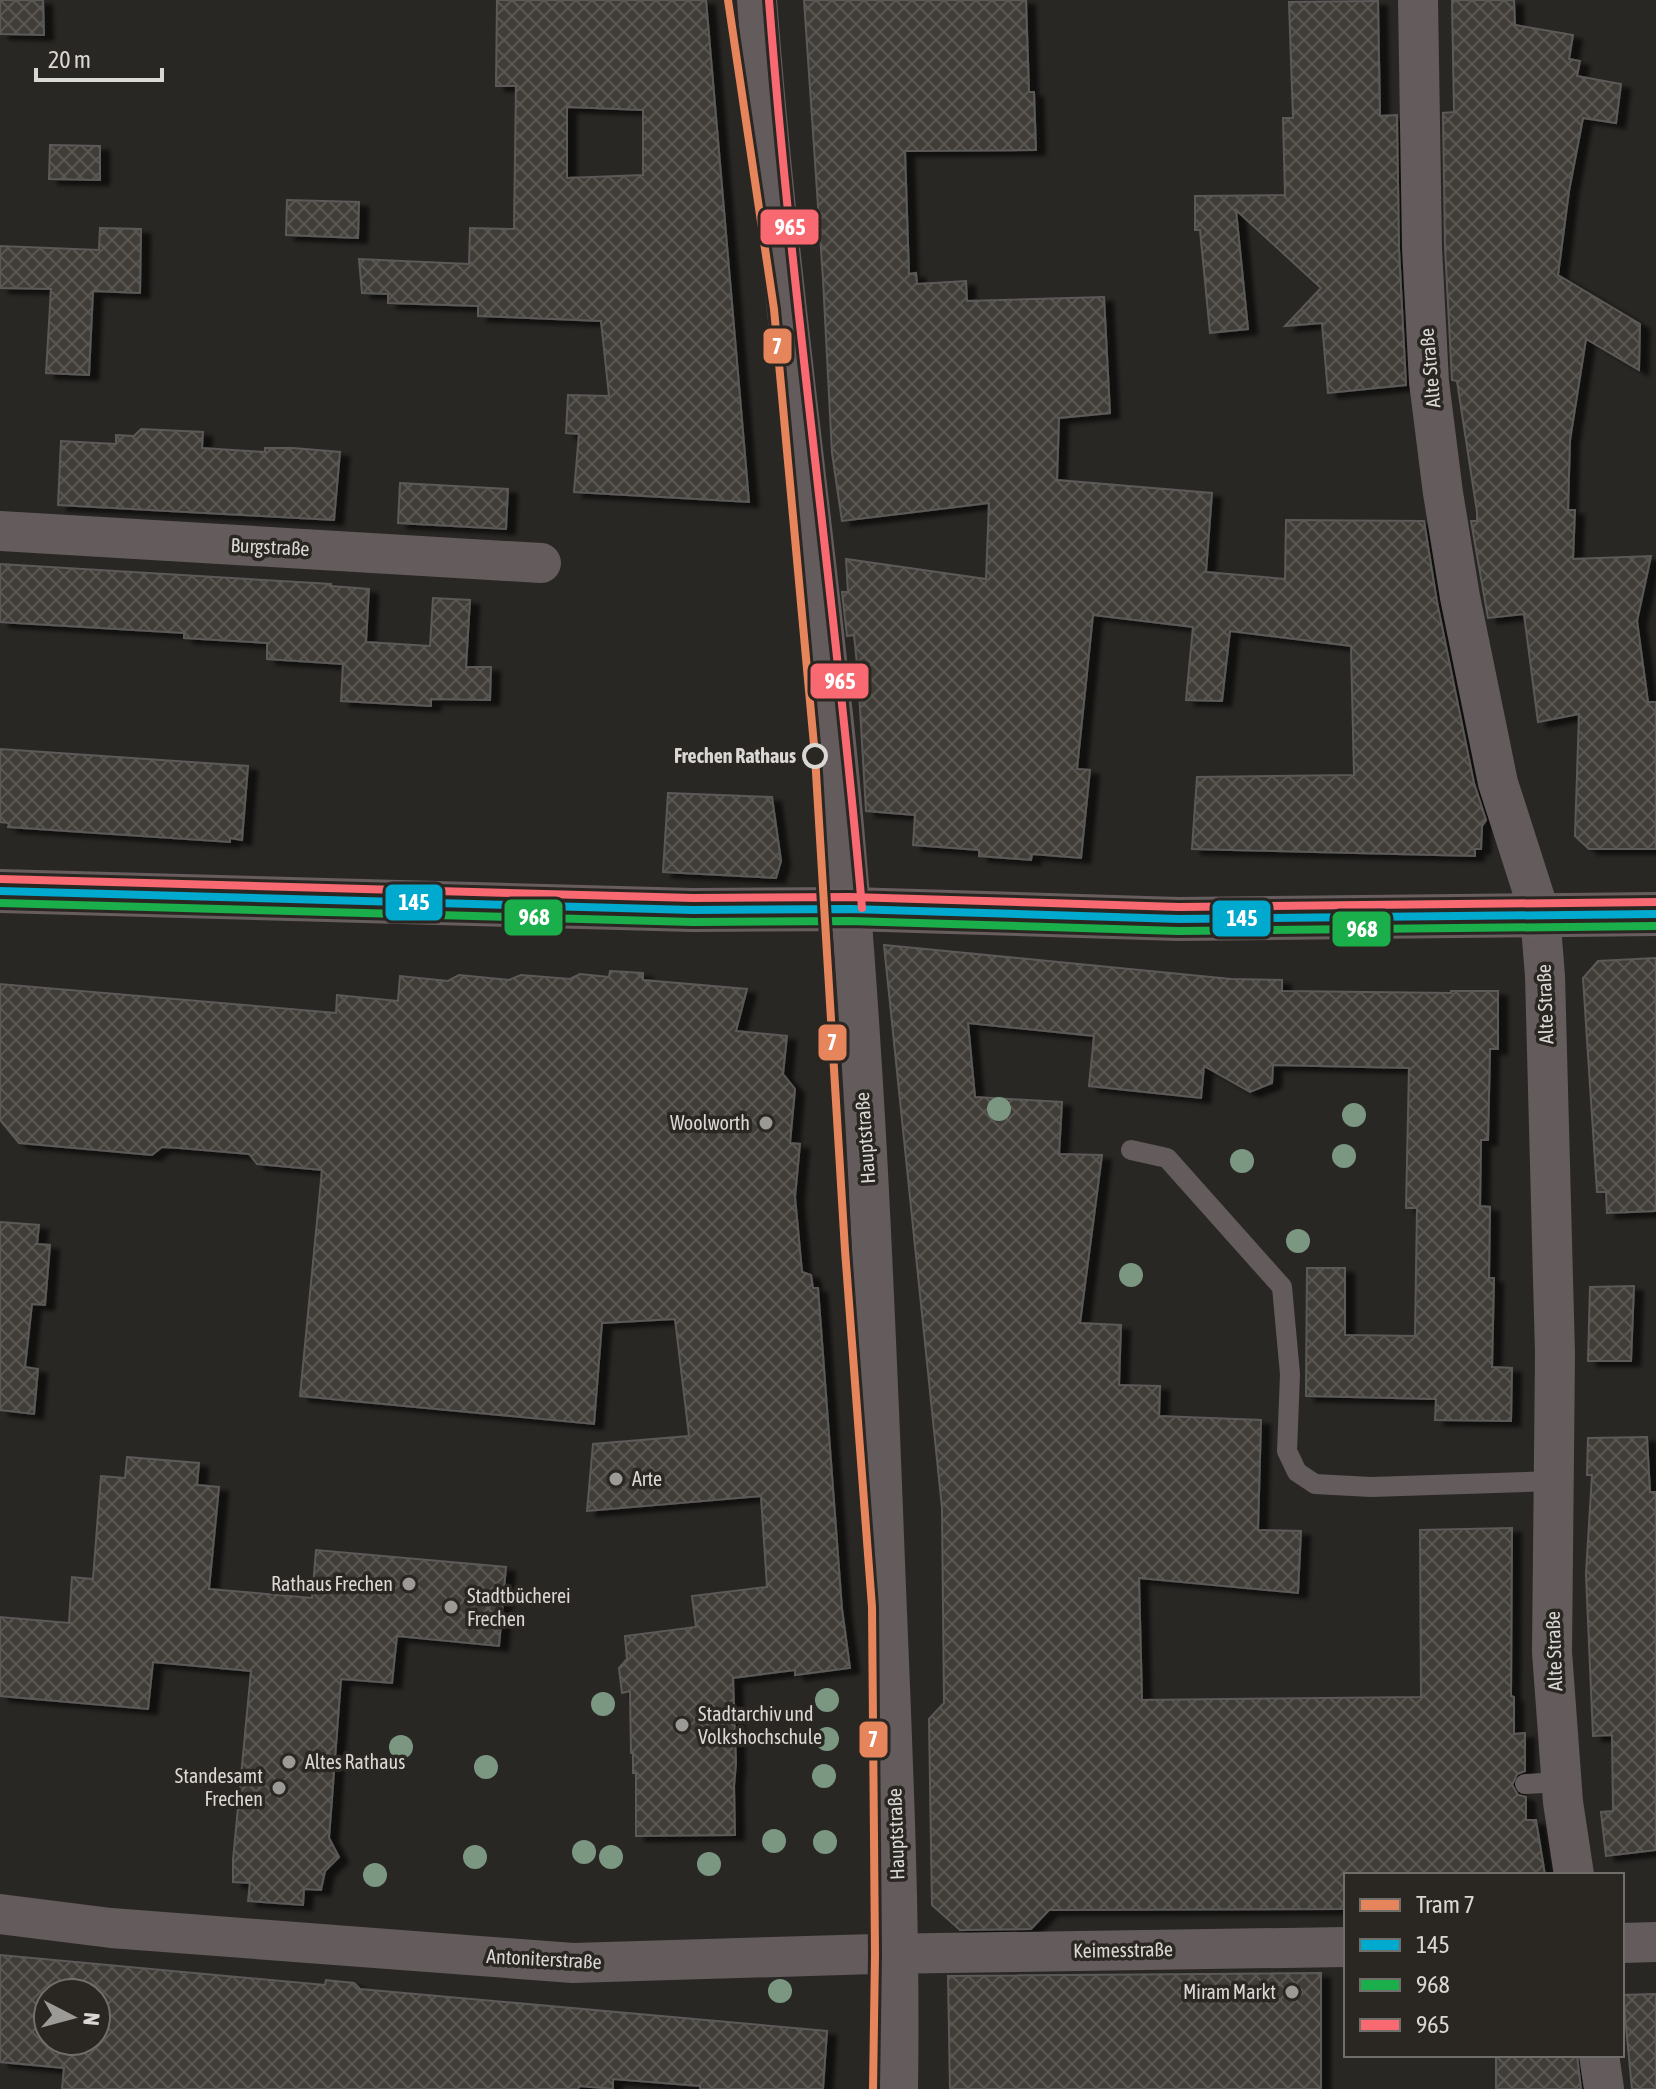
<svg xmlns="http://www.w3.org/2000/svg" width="1656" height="2089" font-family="'Asap Condensed',sans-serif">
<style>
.building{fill:url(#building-cross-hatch);stroke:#5b5a58;stroke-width:2;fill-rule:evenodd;filter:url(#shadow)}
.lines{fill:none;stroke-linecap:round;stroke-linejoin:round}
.lane{stroke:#645b5c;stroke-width:20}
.street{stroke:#645b5c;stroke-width:40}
.secondary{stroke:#685d5e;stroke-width:44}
.bus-1-casing{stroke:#2a2723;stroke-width:14}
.bus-2-casing{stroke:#2a2723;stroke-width:14}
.bus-3-casing{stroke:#2a2723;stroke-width:14}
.bus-1{stroke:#00a9ce;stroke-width:8}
.bus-2{stroke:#1baf4b;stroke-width:8}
.bus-3{stroke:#f96971;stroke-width:8}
.tram-1-casing{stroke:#2a2723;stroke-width:14}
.tram-1{stroke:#e6855c;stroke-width:8}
.tree{fill:#7b9782}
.stop-dot{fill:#2a2723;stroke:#dad8d5;stroke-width:4}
.poi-dot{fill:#9c9a97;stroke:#2a2723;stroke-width:3}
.labels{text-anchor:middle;stroke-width:7;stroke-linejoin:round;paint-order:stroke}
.street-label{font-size:20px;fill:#dad8d5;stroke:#2a2723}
.stop-label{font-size:20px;font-weight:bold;fill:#dad8d5;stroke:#2a2723;text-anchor:end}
.poi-label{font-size:20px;fill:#dad8d5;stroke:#2a2723;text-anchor:end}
.line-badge{stroke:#2a2723;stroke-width:3}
.badge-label{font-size:22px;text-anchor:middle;font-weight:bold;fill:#fff}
</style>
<defs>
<pattern id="building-cross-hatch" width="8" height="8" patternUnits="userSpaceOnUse" patternTransform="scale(2)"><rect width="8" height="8" fill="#403c37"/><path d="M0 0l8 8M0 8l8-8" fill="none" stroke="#5b5753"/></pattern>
<filter id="shadow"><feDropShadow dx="9" dy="5" stdDeviation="2" flood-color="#0009"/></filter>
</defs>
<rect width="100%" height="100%" fill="#292724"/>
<path class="building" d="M0 0H43L44 35 0 34Z
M497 0H706L749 502 574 492 579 434 566 433 568 395 609 396 601 321 478 316V306L388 303V294L362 293 359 259 469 264 470 228 514 229 516 86H496ZM567 107 643 110V175L567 178Z
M804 0H1026L1029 92H1034L1036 150 905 151 909 274 916 273 917 284 966 281 967 301 1104 297 1110 413 1059 418 1057 480 1212 493 1206 572 1285 579 1286 520 1424 521 1437 602 1474 783 1486 820 1482 826 1481 849H1475V856L1192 849 1197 777 1354 775 1351 646 1230 631 1222 701 1186 700 1193 627 1093 615 1077 769 1090 770 1081 858 1032 854 1031 860 979 856V850L913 845 915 815 866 811 858 674 854 635 847 636 842 592H848L846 559 986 579 989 503 842 521 832 453 823 279Z
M1452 0H1514L1515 25 1573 35 1569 59 1580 61 1577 76 1621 84 1616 123 1583 118 1569 191 1558 275 1640 324 1639 370 1586 339 1570 440 1568 510H1575L1573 559 1651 556 1637 621 1648 702H1656V849H1589L1575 836 1579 714 1538 722 1524 614 1488 618 1471 521H1477V512L1457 381 1452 380 1445 247 1443 113 1454 112Z
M1378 1 1380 116 1397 115 1399 249 1406 385 1328 393 1322 323 1285 326 1321 288 1236 210 1248 329 1210 333 1200 230H1195V196L1285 195 1283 118H1293L1289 2Z
M50 145 100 146V180L49 179Z
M287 200 359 202 358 238 286 235Z
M100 228 141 229 140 293 93 291 89 375 46 373 51 289 0 288V246L99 250Z
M141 429 203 432 202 448 265 452V448H293L340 452 334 520 58 505 61 441 116 444V435L134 436Z
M400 483 508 489 506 529 398 523Z
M0 564 331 584V586L369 589 366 642 430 646 433 598 470 600 466 667H491L490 700 431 699V706L341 701 343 664 267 659V643L184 638V633L0 622Z
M0 749 248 766 242 840 230 838V842L8 827 9 823 0 822Z
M668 793 772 797 781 861 776 878 663 872Z
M884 945 1231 979 1282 980V991L1451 993V991H1498V1049H1490L1488 1140H1481L1480 1206 1490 1207 1489 1278H1494L1492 1367 1512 1368 1511 1421 1435 1420 1436 1399 1306 1396 1307 1268H1345V1335L1415 1336 1417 1208H1406L1409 1068 1273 1065 1272 1083 1250 1092 1204 1066 1201 1098 1089 1086 1094 1036 968 1023 975 1097 1062 1102 1059 1154 1102 1155 1080 1323 1121 1325 1119 1385 1160 1386 1159 1416 1261 1420 1258 1530 1301 1531 1298 1593 1139 1578 1142 1700 1421 1697 1420 1530 1512 1528 1511 1696 1514 1697V1734L1525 1733V1771L1517 1774 1512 1785 1518 1795 1526 1797V1820H1536L1545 1875H1346V1909L1049 1910 1031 1929 960 1930 932 1905 929 1719 944 1703 942 1508Z
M1656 958V1211L1607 1213 1606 1192H1597L1583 978 1598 961Z
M610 971 643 973V980L747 989 736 1031 787 1036 783 1074 795 1089 790 1143 800 1144 795 1197 802 1272 811 1275 813 1288H818L842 1609 850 1668 795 1675V1670L733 1678 736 1763 734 1786 735 1835 636 1836V1773H633V1753H631L630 1691 622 1693 619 1668 627 1659 625 1636 696 1627 692 1596 767 1587 761 1496 587 1511 593 1444 689 1436 675 1319 602 1323 594 1424 300 1396 322 1170 257 1164 249 1154 179 1148 162 1147 152 1155 19 1143 0 1120V984L336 1013 337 995 398 1001 400 976 448 981 459 975 509 980 521 975 570 979 580 974 609 977Z
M0 1222 39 1225 37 1244 50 1245 45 1305 32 1304 25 1367 38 1369 34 1414 0 1410Z
M1634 1286 1631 1361H1588L1590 1287Z
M1647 1437 1650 1492H1656V1850L1606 1856 1601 1812 1613 1811 1612 1735 1593 1736 1586 1574 1592 1475H1587L1588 1438Z
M127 1457 199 1463 197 1485 219 1487 209 1589 312 1598 316 1550 506 1567 499 1646 397 1636 392 1683 341 1679 329 1838 339 1857 325 1871 321 1890 304 1889 303 1905 248 1901 250 1883 233 1882V1860L251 1671 153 1662 148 1709 0 1696V1617L69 1623 72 1577 93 1579 101 1476 125 1478Z
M0 1955 325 1985 326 1980 354 1983 360 1989 827 2031 823 2089H700V2086L613 2079V2089L579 2086 578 2089H62L64 2068 0 2062ZM48 1993H96V2041H48Z
M1321 1973V2089H950L948 1976Z
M1656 1994V2089H1632L1623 1995Z
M1496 2055H1577L1581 2089H1496Z"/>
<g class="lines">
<path class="lane" d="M1131 1150 1167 1158 1282 1287 1290 1374 1287 1451 1297 1472 1315 1484 1371 1487 1554 1481
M1525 1784 1562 1782"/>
<path class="street" d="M757 0C776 249 810 495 836 743 862 998 873 1255 883 1510 890 1703 901 1896 898 2089
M1418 0 1422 248 1429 382 1443 493 1460 597 1498 783 1540 914 1545 976 1555 1354 1552 1652 1563 1802 1574 1875
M0 531 541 563
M0 1914 111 1928 573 1963 875 1954 1346 1947
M1622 1943 1656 1942
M1599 2055 1604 2089"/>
<path class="secondary" d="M0 891 693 910 850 909 1179 919 1656 914"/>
<defs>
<path id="bus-1" d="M0 891 693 910 850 909 1179 919 1656 914"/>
<path id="bus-2" d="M0 903 693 922 850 921 1179 931 1656 926"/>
<path id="bus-3" d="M769 0C792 303 836 605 862 908
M0 879 693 898 850 897 1179 907 1656 902"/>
</defs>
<use href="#bus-1" class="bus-1-casing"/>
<use href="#bus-2" class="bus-2-casing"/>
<use href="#bus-3" class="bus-3-casing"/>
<use href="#bus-1" class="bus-1"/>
<use href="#bus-2" class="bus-2"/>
<use href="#bus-3" class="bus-3"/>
<defs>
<path id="tram-1" d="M728 0 774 309 815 756 845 1250 872 1607 875 1954 873 2089"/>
</defs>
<use href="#tram-1" class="tram-1-casing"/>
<use href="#tram-1" class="tram-1"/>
</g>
<g class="tree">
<circle cx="999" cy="1109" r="12"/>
<circle cx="1354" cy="1115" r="12"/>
<circle cx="1344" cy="1156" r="12"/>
<circle cx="1242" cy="1161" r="12"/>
<circle cx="1298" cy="1241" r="12"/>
<circle cx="1131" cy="1275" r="12"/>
<circle cx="827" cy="1700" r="12"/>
<circle cx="603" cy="1704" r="12"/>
<circle cx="827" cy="1739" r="12"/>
<circle cx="401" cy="1747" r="12"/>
<circle cx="486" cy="1767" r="12"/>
<circle cx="824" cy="1776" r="12"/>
<circle cx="774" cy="1841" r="12"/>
<circle cx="825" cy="1842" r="12"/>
<circle cx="584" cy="1852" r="12"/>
<circle cx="475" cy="1857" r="12"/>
<circle cx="611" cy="1857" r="12"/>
<circle cx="709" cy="1864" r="12"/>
<circle cx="375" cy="1875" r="12"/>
<circle cx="780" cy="1991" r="12"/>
</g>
<circle class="stop-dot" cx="815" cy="756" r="11"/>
<g class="poi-dot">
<circle cx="766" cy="1123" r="8"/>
<circle cx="616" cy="1479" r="8"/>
<circle cx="409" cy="1584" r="8"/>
<circle cx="451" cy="1607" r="8"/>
<circle cx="682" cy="1725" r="8"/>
<circle cx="289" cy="1762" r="8"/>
<circle cx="279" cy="1788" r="8"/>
<circle cx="1292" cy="1992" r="8"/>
</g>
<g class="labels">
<g class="street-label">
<text transform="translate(1430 368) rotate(-95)" y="7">Alte Straße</text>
<text transform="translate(270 547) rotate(3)" y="7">Burgstraße</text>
<text transform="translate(1545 1004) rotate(-92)" y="7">Alte Straße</text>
<text transform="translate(865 1138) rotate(-94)" y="7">Hauptstraße</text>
<text transform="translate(1554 1651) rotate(-92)" y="7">Alte Straße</text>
<text transform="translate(896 1834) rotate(-92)" y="7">Hauptstraße</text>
<text transform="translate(1123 1950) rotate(-1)" y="7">Keimesstraße</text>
<text transform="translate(544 1959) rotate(3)" y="7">Antoniterstraße</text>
</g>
<g class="stop-label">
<text x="796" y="763">Frechen Rathaus</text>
</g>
<g class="poi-label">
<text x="750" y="1130">Woolworth</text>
<text x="632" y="1486" text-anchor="start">Arte</text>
<text x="393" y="1591">Rathaus Frechen</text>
<text x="467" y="1603" text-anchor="start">Stadtbücherei<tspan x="467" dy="23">Frechen</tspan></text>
<text x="698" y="1721" text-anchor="start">Stadtarchiv und<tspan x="698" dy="23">Volkshochschule</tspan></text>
<text x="305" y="1769" text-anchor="start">Altes Rathaus</text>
<text x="263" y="1783">Standesamt<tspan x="263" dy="23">Frechen</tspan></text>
<text x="1276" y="1999">Miram Markt</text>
</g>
</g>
<g class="line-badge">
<rect x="759" y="208" width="61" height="38" rx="8" fill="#f96971"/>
<rect x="762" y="327" width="31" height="38" rx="8" fill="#e6855c"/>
<rect x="809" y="662" width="61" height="38" rx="8" fill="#f96971"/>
<rect x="384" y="883" width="60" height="39" rx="8" fill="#00a9ce"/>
<rect x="503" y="898" width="61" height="39" rx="8" fill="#1baf4b"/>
<rect x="1211" y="899" width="61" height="39" rx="8" fill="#00a9ce"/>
<rect x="1331" y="910" width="61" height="38" rx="8" fill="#1baf4b"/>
<rect x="817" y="1023" width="31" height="39" rx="8" fill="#e6855c"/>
<rect x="858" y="1720" width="31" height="39" rx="8" fill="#e6855c"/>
</g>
<g class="badge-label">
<text x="790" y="235">965</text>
<text x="777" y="354">7</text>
<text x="840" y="689">965</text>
<text x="414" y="910">145</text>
<text x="534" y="925">968</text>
<text x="1242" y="926">145</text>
<text x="1362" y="937">968</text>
<text x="832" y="1050">7</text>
<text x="873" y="1747">7</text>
</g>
<rect x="1344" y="1873" width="280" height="184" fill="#2a2723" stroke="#706e6a" stroke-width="2"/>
<rect x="1360" y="1899" width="40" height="12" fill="#e6855c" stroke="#706e6a" stroke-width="2"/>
<text x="1416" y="1913" font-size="24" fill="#dad8d5">Tram 7</text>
<rect x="1360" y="1939" width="40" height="12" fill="#00a9ce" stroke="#706e6a" stroke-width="2"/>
<text x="1416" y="1953" font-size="24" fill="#dad8d5">145</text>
<rect x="1360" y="1979" width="40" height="12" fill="#1baf4b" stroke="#706e6a" stroke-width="2"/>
<text x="1416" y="1993" font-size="24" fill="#dad8d5">968</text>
<rect x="1360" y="2019" width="40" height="12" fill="#f96971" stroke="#706e6a" stroke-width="2"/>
<text x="1416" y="2033" font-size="24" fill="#dad8d5">965</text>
<g transform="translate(72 2017) rotate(96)"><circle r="38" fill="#2a2723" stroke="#706e6a" stroke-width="2"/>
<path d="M0-6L14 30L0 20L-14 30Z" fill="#9c9a97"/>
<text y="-12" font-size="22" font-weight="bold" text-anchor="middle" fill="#dad8d5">N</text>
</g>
<path d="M36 68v12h126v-12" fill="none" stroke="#dad8d5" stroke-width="4"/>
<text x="48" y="68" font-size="24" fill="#dad8d5" stroke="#2a2723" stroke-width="6" paint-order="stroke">20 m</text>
</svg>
